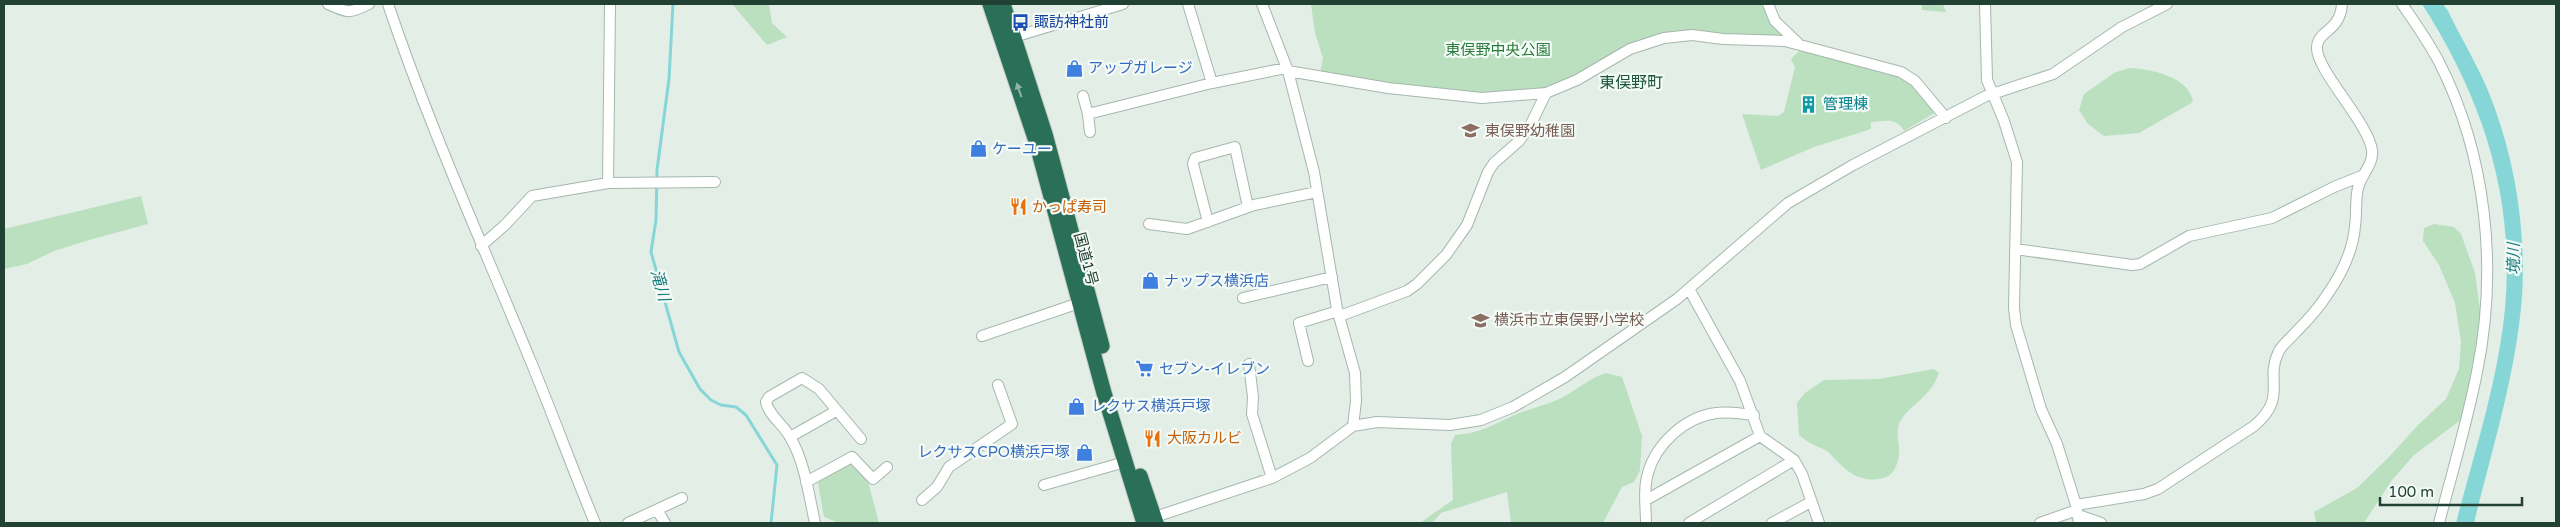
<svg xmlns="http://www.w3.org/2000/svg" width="2560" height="527" font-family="'Varela Round','Noto Sans JP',sans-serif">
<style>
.green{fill:#bae0bf}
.water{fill:#87d6d7}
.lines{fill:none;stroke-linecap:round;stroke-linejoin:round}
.stream{stroke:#87d6d7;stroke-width:3}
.street-casing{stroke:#a5b7ae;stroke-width:12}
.highway-casing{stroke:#c1cac6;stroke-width:17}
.street{stroke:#fff;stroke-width:10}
.highway{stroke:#2a6f57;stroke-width:15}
.oneway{fill:#8fb4a6}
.labels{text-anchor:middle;stroke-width:4.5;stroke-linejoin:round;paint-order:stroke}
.transit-label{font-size:15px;fill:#164399;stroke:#f4faf6;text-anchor:start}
.park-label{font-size:15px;fill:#287b3c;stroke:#f4faf6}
.shop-label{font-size:15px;fill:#366cbe;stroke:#f4faf6;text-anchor:start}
.culture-label{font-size:15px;fill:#0d838f;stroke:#f4faf6;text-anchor:start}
.education-label{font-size:15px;fill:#785e54;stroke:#f4faf6;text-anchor:start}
.food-label{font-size:15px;fill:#c56008;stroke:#f4faf6;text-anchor:start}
.street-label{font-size:15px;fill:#214134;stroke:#f4faf6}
.neighbourhood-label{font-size:16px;fill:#1b553e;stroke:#f4faf6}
.water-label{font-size:16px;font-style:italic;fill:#167f82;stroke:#f4faf6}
</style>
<rect width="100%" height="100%" fill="#e3eee7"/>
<path class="green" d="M732 4H769L772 23 787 37 767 45Z
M1311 4H1768L1799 44 1664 38 1546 93 1494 98 1320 74 1323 58 1315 33Z
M1922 4H1943L1946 12 1922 10Z
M1799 51 1859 60 1901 72 1940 110 1904 131C1896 117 1885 121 1871 122V129L1814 147 1761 170 1742 114 1778 116 1784 112 1795 67 1791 59Z
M2129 68C2151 69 2190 77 2193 102L2139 133 2104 136 2088 124 2079 110 2084 94 2114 73Z
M141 196 148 224 89 240 54 251 27 264 4 269V229Z
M2434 224 2454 227 2461 234 2475 273 2483 332 2466 416 2414 455 2392 480 2364 523H2316L2314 512 2357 488 2388 458 2419 424 2446 399 2459 369 2461 342 2455 303 2439 265 2423 241 2424 228Z
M1934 369 1939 373C1929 399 1914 401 1901 420 1894 430 1900 444 1899 454 1898 464 1894 476 1883 478 1864 483 1850 475 1836 460 1833 457 1829 452 1825 450 1815 445 1808 443 1799 435L1797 403 1805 393 1824 380 1879 379Z
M1606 373 1622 377 1642 436 1640 470 1634 482 1622 487 1603 523H1511L1507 492 1441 513 1432 523H1420L1453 500 1451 444 1455 435C1483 433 1493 424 1517 414 1533 408 1550 404 1565 396 1579 388 1590 378 1606 373Z
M851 461 867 478 879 523H839L824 517 818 483 832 471Z"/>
<path class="water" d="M2422 4H2443L2448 11C2463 42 2483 74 2494 106 2516 166 2526 233 2522 297 2516 374 2492 449 2474 523H2456C2471 465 2490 406 2500 346 2522 220 2490 110 2422 4Z"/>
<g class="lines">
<path class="stream" d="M673 4 669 79 657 170 656 220 651 252 679 352 700 389 711 400 721 405 736 407 746 415 777 465 771 523"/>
<defs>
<path id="street" d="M328 4C348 13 349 14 369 4
M388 4C429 126 482 243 531 362 553 415 573 470 595 523
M1188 4 1212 83
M1262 4 1288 71 1314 172 1337 309 1355 373 1356 401 1353 426
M1768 4 1775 21 1798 43
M1985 4 1987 80 2004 121 2017 162 2014 308 2016 325 2041 409 2057 444 2076 505 2079 523
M2402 4C2415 23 2428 41 2439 62 2487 156 2498 269 2477 372 2467 423 2452 473 2439 523
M1014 37 1123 4
M1288 71 1388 88 1482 98 1546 93 1577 80 1630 49 1664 38 1692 35 1723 39 1785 41 1901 72 1915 81 1946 118
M1083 96 1088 114 1090 132
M1088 114 1212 83 1286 68
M608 183 610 4
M1208 222 1193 164 1195 158 1235 147 1248 207
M1149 224 1187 229 1254 205 1317 192
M481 246 505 225 532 196 608 183 715 182
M2015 249 2132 265 2140 264 2189 236 2272 218 2334 187 2364 175
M1689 289 1740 381 1760 436 1794 460 1802 474 1819 523
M1243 298 1332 277
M1340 316 1407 291 1417 284 1446 255 1467 225 1488 172 1494 163 1519 141 1530 126 1546 93
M982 336 1079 303
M1308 361 1299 323 1338 311
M1249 364 1253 397 1252 414 1272 478
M790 437 836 411
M806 482 852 457 873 479 887 467
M1044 485 1125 462
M922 500 937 487 949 467 1012 424 998 385
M1646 500 1760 436
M2076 505 2144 494 2158 489 2254 426C2288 397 2265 381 2278 353 2281 345 2290 339 2295 333 2307 321 2318 309 2327 295 2341 275 2353 251 2355 226 2357 213 2355 200 2358 188 2361 175 2374 164 2372 150 2368 122 2315 69 2317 47 2318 30 2340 32 2342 4
M657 510 665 523
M2078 515 2101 523
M1149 519 1272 478 1310 458 1353 426 1377 422 1450 425 1481 420 1513 407 1565 377 1677 299 1788 203 1853 165 1986 96 2053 74 2122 27 2167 4
M628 523 682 498
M815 523C809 496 805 462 790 437 784 425 769 416 766 402L769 397 802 378 819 389 861 439
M1646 523C1646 508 1643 489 1648 473 1656 444 1685 417 1716 413 1728 411 1742 414 1754 415
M1689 523 1794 460
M1772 523 1811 502
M2040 523 2077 510"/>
<path id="highway" d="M990 4 1036 141 1104 393 1144 523
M1003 4 1045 134 1102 346
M1140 476 1156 523"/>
</defs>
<use href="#street" class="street-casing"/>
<use href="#highway" class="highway-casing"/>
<use href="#street" class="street"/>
<use href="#highway" class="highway"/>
</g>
<defs><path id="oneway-solid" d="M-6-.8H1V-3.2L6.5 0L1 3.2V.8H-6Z" transform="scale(1.25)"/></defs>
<use class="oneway" href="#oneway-solid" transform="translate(1019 90) rotate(-109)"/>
<defs>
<symbol id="bus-bare" viewBox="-9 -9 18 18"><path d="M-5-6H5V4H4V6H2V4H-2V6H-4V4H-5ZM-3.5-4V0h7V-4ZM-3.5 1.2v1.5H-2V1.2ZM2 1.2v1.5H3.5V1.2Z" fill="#1a4fb4" stroke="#f4faf6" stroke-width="2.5" paint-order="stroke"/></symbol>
<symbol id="shop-bare" viewBox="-9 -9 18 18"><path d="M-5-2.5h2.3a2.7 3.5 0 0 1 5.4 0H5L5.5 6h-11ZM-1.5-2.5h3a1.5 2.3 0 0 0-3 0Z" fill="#3f7fe0" stroke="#f4faf6" stroke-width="2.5" paint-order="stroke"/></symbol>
<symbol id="building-bare" viewBox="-9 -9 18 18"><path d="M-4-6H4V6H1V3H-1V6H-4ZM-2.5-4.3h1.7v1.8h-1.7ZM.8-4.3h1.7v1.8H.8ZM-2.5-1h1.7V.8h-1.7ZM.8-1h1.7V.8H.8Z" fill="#0f9aa8" stroke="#f4faf6" stroke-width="2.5" paint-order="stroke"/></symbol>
<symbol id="school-bare" viewBox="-9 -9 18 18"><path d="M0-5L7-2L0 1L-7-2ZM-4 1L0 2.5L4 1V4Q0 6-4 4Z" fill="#8d6e63" stroke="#f4faf6" stroke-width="2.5" paint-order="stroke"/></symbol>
<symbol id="restaurant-bare" viewBox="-9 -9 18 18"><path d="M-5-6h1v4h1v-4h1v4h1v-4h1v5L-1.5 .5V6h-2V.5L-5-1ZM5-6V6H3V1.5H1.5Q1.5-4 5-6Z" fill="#e8710a" stroke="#f4faf6" stroke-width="2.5" paint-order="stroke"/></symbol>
<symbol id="supermarket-bare" viewBox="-9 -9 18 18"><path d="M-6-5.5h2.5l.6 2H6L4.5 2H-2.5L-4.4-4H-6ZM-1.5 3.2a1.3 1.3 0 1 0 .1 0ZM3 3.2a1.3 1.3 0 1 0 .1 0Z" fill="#3f7fe0" stroke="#f4faf6" stroke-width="2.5" paint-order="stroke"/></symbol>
</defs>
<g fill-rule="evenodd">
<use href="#bus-bare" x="1008" y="10" width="25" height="25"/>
<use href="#shop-bare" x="1062" y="56" width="25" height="25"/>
<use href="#building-bare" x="1796" y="92" width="25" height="25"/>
<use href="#school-bare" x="1458" y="118" width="25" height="25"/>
<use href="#shop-bare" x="966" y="136" width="25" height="25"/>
<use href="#restaurant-bare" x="1006" y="194" width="25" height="25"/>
<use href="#shop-bare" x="1138" y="268" width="25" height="25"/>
<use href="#school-bare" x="1468" y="308" width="25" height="25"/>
<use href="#supermarket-bare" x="1132" y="356" width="25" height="25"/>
<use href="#shop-bare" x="1064" y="394" width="25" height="25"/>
<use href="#restaurant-bare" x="1140" y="426" width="25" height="25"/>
<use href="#shop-bare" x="1072" y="440" width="25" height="25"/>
</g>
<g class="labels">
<g class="transit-label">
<text x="1034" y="27">諏訪神社前</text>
</g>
<g class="park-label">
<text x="1498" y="55">東俣野中央公園</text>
</g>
<g class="shop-label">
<text x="1088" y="73">アップガレージ</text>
<text x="992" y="154">ケーユー</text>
<text x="1164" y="286">ナップス横浜店</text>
<text x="1159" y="374">セブン-イレブン</text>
<text x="1091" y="411">レクサス横浜戸塚</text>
<text x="1070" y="457" text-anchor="end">レクサスCPO横浜戸塚</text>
</g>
<g class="culture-label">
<text x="1823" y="109">管理棟</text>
</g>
<g class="education-label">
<text x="1485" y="136">東俣野幼稚園</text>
<text x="1494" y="325">横浜市立東俣野小学校</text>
</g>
<g class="food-label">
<text x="1032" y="212">かっぱ寿司</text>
<text x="1167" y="443">大阪カルビ</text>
</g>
<g class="street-label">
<text transform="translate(1086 259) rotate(75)" y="5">国道1号</text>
</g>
<g class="neighbourhood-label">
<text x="1631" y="88">東俣野町</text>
</g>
<g class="water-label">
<text transform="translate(2513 259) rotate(-90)" y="6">境川</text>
<text transform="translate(661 285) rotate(74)" y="6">滝川</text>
</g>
</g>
<rect width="2560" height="527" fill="none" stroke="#214134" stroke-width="10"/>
<path d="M2380 497v8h142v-8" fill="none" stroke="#214134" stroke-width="2.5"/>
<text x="2388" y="497" font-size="15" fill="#214134" stroke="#f4faf6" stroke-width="4" paint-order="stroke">100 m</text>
</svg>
